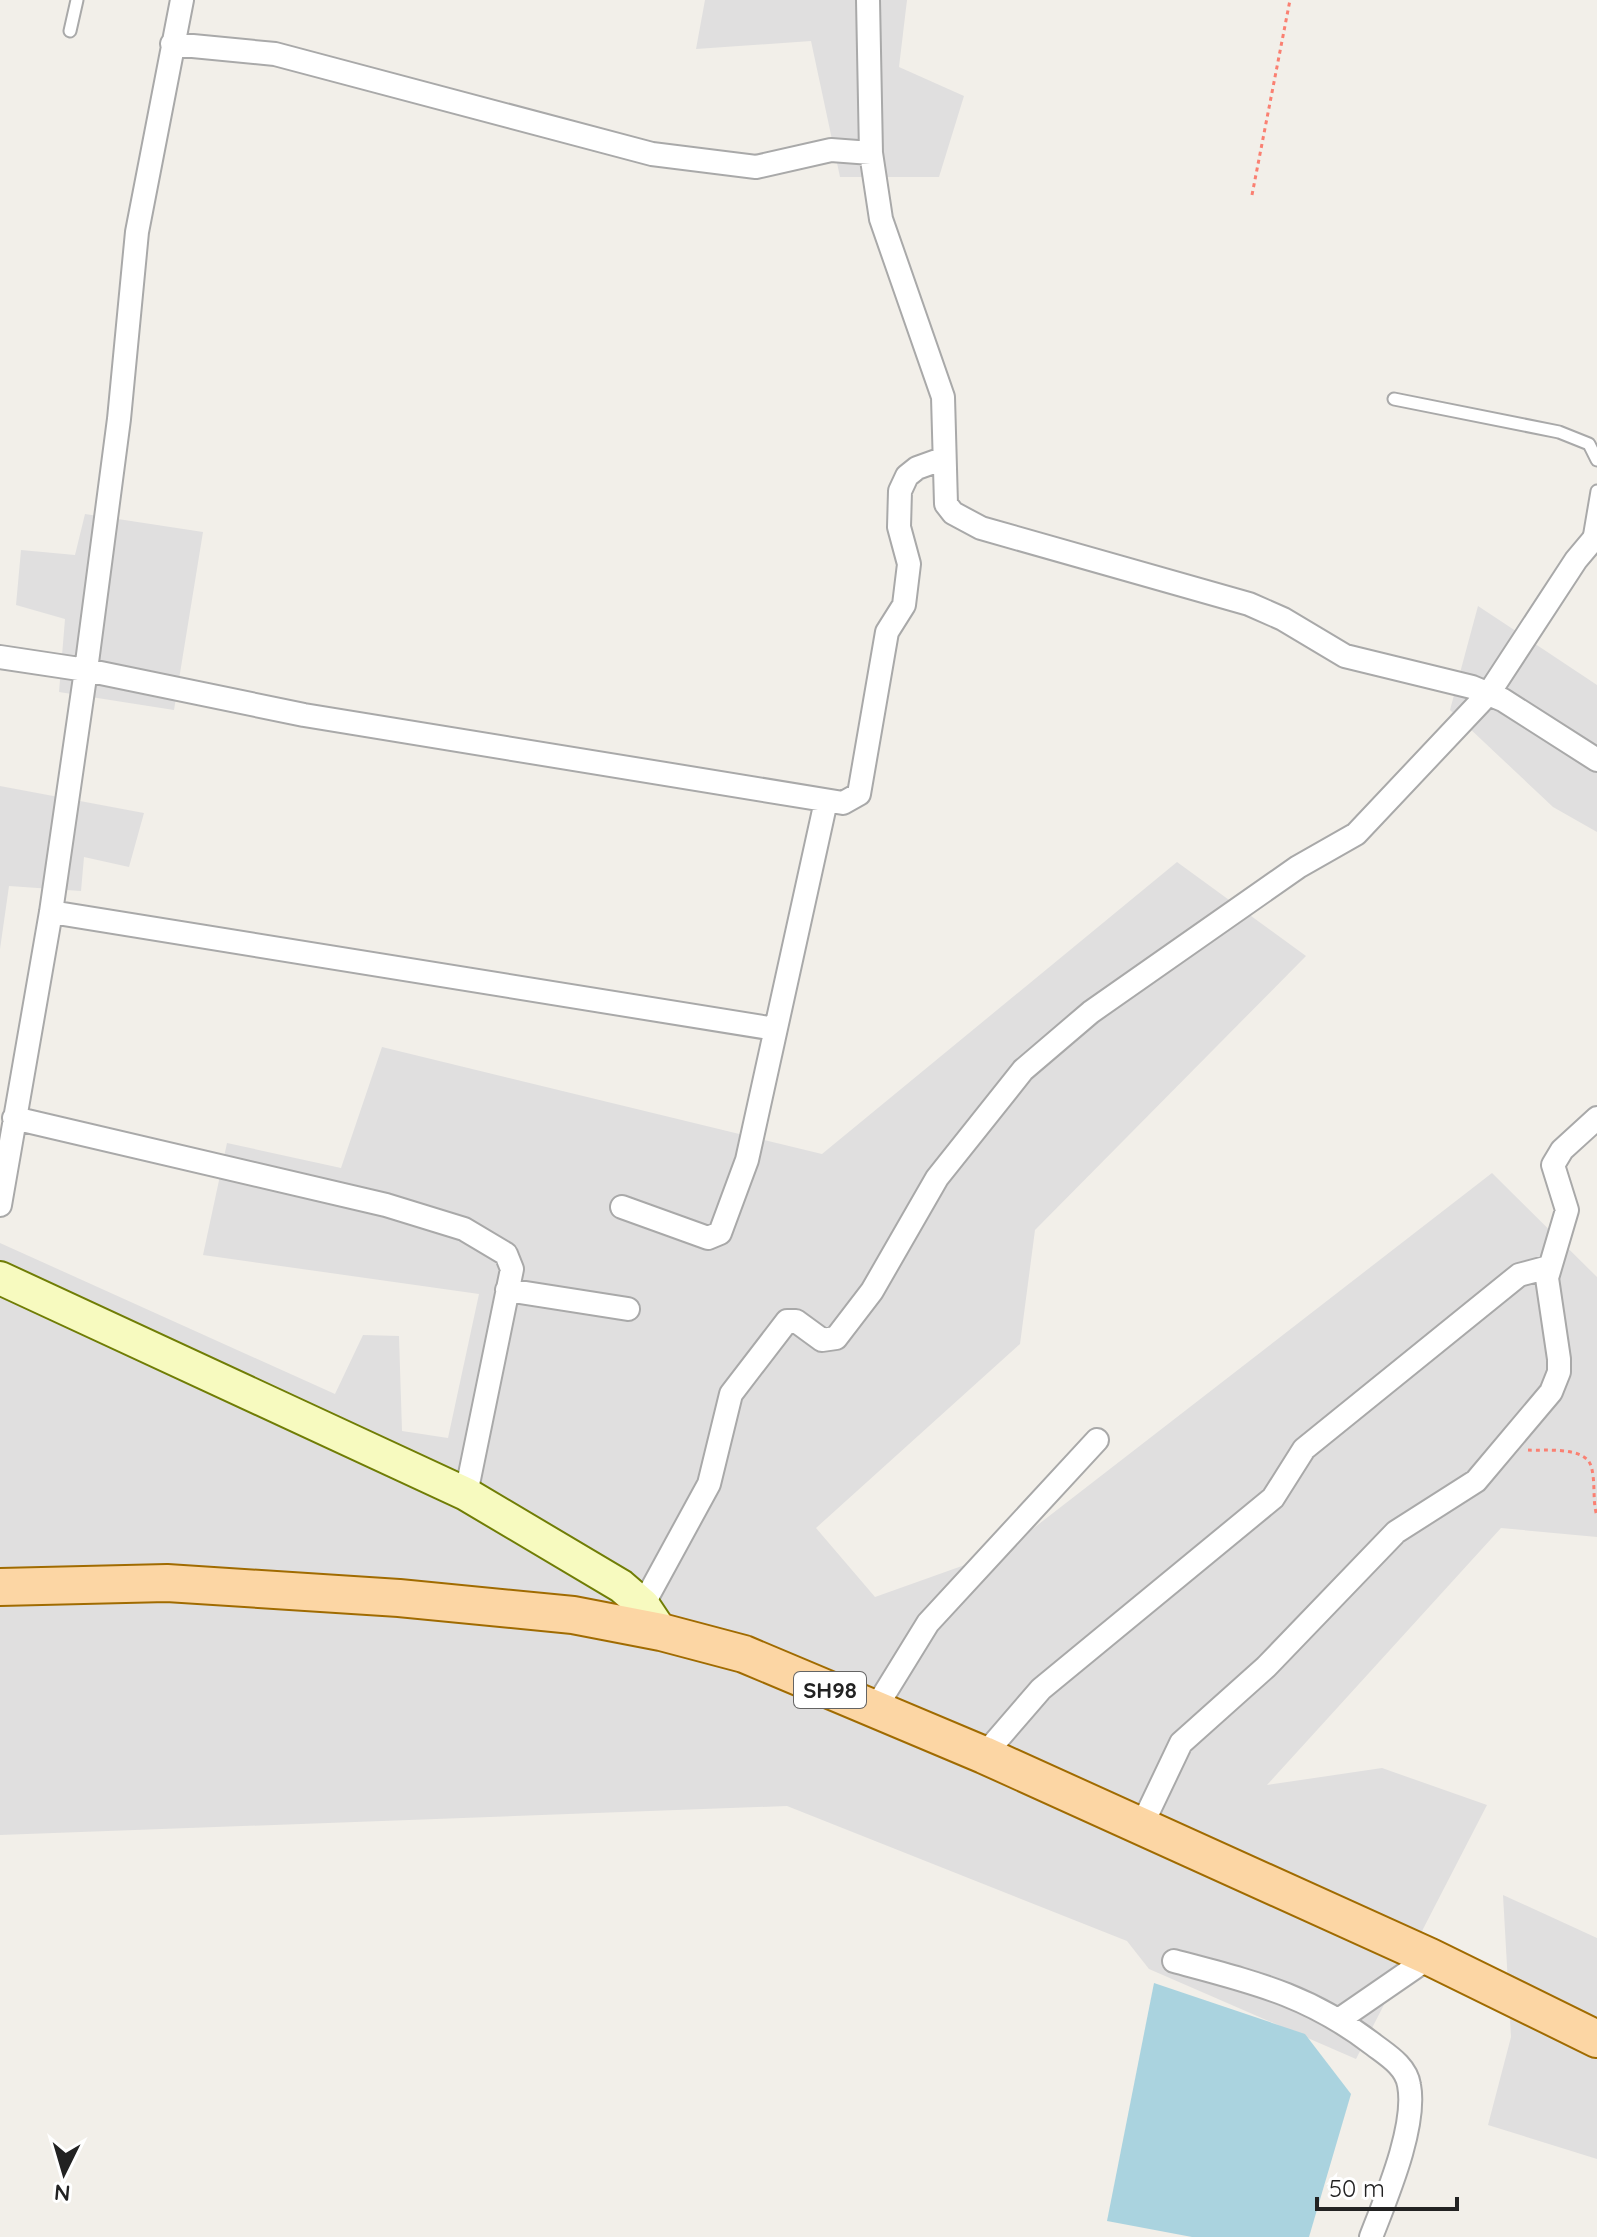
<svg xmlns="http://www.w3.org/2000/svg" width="1597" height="2237" font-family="Quicksand,sans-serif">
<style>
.residential{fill:#e0dfdf}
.water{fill:#aad3df}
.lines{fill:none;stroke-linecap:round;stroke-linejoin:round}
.lane-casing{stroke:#a9a9a9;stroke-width:15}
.street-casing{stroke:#a9a9a9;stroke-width:26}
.secondary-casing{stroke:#707d05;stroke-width:36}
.primary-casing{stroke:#a06b00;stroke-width:40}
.path{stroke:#fa8072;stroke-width:3;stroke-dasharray:4 4;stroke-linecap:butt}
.lane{stroke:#fff;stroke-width:11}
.street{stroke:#fff;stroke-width:22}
.secondary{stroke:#f7fabf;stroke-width:32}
.primary{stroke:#fcd6a4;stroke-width:36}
.labels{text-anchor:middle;stroke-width:6;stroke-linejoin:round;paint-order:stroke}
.shield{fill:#fff;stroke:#646464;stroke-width:2}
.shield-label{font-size:22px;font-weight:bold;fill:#222}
</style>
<rect width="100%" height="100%" fill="#f2efe9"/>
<path class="residential" d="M705 0H907L899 67 964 96 939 177H840L811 41 696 49Z
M85 514 203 532 174 710 59 692 65 619 16 605 21 550 75 555Z
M1478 606 1597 685V832L1553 807 1450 710Z
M0 786 144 813 129 867 84 857 81 891 9 886 0 949Z
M1177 862 1306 956 1035 1230 1020 1344 816 1528 875 1597 1004 1551 1492 1173 1597 1277V1537L1501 1528 1267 1785 1382 1768 1487 1805 1356 2059 1149 1969 1127 1941 787 1806 0 1835V1243L335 1394 363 1335 399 1336 402 1431 448 1438 479 1294 203 1255 227 1143 341 1168 382 1047 822 1154Z
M1503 1895 1597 1938V2159L1488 2125 1511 2037Z"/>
<path class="water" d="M1154 1983 1305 2034 1351 2094 1309 2237H1192L1107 2221Z"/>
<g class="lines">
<defs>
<path id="lane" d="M70 31 77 0
M1394 399 1559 432 1589 444 1597 460
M1589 538 1597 491"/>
<path id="street" d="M868 0 871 153 881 219 943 397 946 504 953 513 981 528 1249 604 1283 619 1345 656 1472 687 1503 700 1597 760
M172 44 275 54 652 154 756 167 831 150 871 153
M0 657 86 670 304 715 843 803 859 794 887 632 904 605 909 564 899 527 900 491 907 476 917 468 942 459
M51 912 775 1029
M14 1118 386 1205 464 1229 506 1254 512 1269 466 1494
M0 1205 51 912 86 670 119 419 137 232 182 0
M622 1207 708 1238 720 1233 747 1160 826 801
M507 1290 628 1309
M643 1605 709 1484 731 1394 787 1321H796L822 1340 836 1338 872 1291 937 1178 1023 1070 1091 1012 1298 867 1356 834 1489 693 1576 560 1597 535
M875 1709 928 1623 1097 1440
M984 1755 1041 1689 1273 1498 1304 1449 1519 1275 1549 1267
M1141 1827 1181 1743 1266 1667 1396 1532 1476 1481 1551 1392 1559 1372V1359L1547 1278 1567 1210 1553 1165 1562 1150 1597 1118
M1174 1961C1252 1982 1308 1994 1374 2045 1387 2055 1406 2066 1409 2085 1417 2126 1386 2198 1371 2237
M1340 2019 1430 1957"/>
<path id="secondary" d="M0 1278 466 1494 621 1586 643 1605 661 1632"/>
<path id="primary" d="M0 1587 167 1583 399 1598 573 1615 661 1632 744 1654 984 1755 1430 1957 1597 2039"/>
</defs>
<use href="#lane" class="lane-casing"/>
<use href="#street" class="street-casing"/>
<use href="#secondary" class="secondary-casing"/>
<use href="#primary" class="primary-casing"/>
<path class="path" d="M1252 195 1290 0
M1528 1450C1544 1451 1585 1446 1591 1466 1596 1482 1592 1501 1597 1516"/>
<use href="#lane" class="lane"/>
<use href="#street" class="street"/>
<use href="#secondary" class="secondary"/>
<use href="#primary" class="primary"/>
</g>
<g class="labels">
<rect class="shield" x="794" y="1672" width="72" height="36" rx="6"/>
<g class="shield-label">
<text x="830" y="1698">SH98</text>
</g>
</g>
<g transform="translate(64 2173) rotate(185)" stroke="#ffffff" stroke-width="6" paint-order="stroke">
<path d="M0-6L14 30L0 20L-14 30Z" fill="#222222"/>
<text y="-12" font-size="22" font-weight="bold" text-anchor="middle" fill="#222222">N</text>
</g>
<path d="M1317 2197v12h140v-12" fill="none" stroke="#222222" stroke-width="4"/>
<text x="1329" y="2197" font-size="24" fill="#222222" stroke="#ffffff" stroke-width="6" paint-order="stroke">50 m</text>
</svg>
